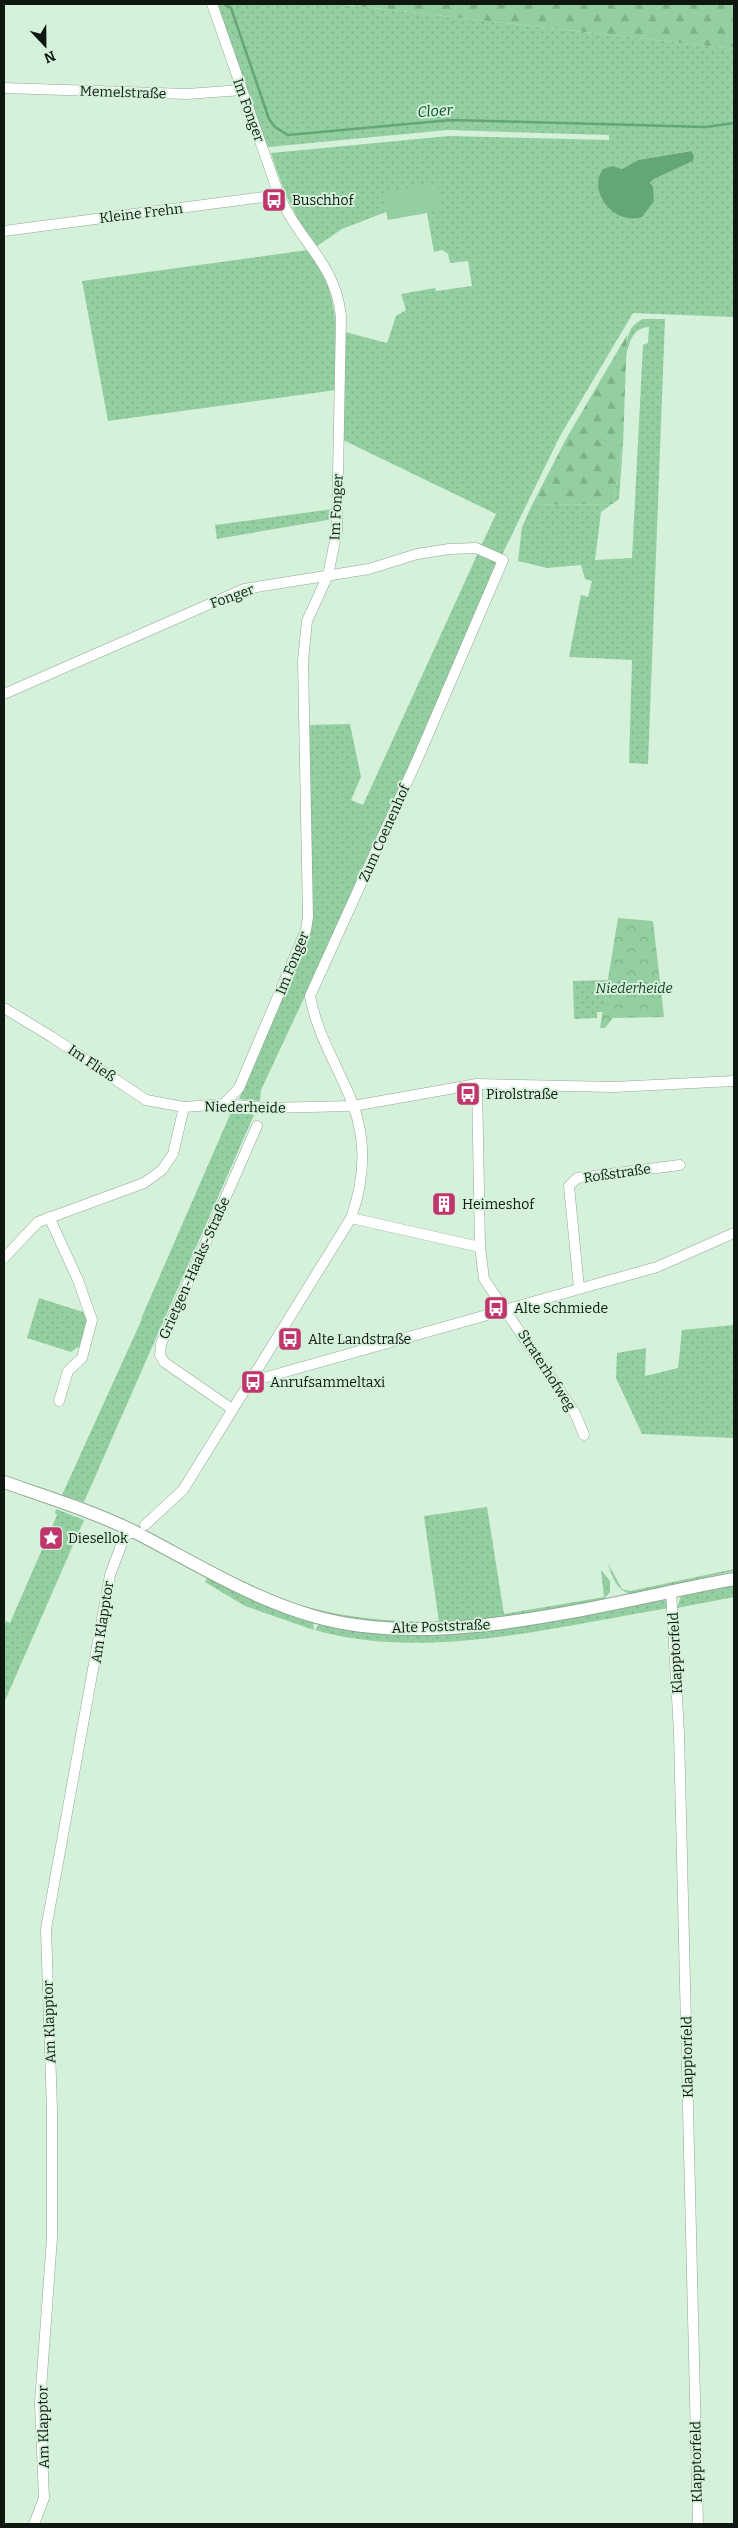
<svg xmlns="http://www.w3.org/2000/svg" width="738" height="2528" font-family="Bitter,serif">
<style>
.grass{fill:url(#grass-dots);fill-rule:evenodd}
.forest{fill:url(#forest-firs)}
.park{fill:url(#park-crowns)}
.garden{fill:#94cfa1}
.water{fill:#64a675}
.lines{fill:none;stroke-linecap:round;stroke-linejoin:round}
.stream{stroke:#64a675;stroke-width:2.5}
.minor-casing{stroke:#8fa994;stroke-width:11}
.tertiary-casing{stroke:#8fa994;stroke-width:14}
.minor{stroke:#fff;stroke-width:10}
.tertiary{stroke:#fff;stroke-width:12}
.labels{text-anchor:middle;stroke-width:4;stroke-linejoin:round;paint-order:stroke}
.street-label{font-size:14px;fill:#0e1810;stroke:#d5f1da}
.poi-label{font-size:14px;fill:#0e1810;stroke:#d5f1da;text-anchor:start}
.park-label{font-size:14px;font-style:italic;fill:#154625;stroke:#d5f1da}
.water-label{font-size:15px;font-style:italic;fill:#015225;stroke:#d5f1da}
</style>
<defs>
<pattern id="grass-dots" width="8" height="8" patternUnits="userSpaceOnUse" patternTransform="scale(1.25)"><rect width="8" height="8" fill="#94cfa1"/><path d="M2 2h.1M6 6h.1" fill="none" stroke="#7eb18a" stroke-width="1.8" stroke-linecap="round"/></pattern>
<pattern id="forest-firs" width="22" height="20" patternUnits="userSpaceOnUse" patternTransform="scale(1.25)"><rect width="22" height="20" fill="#94cfa1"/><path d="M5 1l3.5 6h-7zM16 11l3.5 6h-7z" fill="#7eb18a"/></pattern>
<pattern id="park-crowns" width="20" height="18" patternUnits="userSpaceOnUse" patternTransform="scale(1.25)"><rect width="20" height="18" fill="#94cfa1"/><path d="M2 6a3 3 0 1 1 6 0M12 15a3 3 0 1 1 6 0" fill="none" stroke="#7eb18a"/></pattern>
</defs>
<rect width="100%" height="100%" fill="#d5f1da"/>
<path class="grass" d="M215 4H338L734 49V317L633 313 560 436 502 555 481 546 496 514 343 440 345 332 387 343 396 316 406 310 401 294 435 288 436 291 472 286 468 261 450 263 448 254 442 250 434 252 427 213 388 220 386 212 342 229 317 246C293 215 283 190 271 153L449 136 609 140V135L447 130 269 147 265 144ZM690 151 693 161 654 179 650 184 613 166 622 169 638 160Z
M308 250C342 293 336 338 336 390L108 421 82 281Z
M643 319H665L648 764 629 763 632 660 569 657 581 595 588 597 592 581 585 579 581 565 547 568 518 561 522 527 532 505 613 504 623 444 619 499 601 512 595 560 632 558 643 345 648 343 649 327C633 328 630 341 626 355 627 338 627 327 643 319Z
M333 509V519L217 539 215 525Z
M478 553 497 561 386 823 261 1090 260 1101 239 1099 308 933 313 916 309 725 350 724 361 777 351 800 363 805Z
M608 980 603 1012H597V1018L574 1019 573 981Z
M232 1110 254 1115 84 1502 62 1495 142 1319H141Z
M39 1298 83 1312 88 1322 81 1345 71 1352 27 1338Z
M734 1325V1438L642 1434 616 1378 617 1353 646 1348 645 1376 678 1368 682 1330Z
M487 1507 504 1614 604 1597 601 1570 610 1581V1592L603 1600C493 1619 384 1642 276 1599 261 1593 246 1584 231 1577 249 1584 266 1593 284 1600 334 1617 387 1622 439 1622L424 1516Z
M56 1509 84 1520 4 1703V1626L6 1621 10 1623 57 1515 55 1513Z
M607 1562 622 1589 630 1591 734 1569V1571L631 1594C616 1591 612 1575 607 1562Z
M207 1578 249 1599 313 1622 314 1630 245 1606 205 1582Z
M734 1586V1597L677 1608 681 1596Z
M666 1600 669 1608C558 1626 426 1662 315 1630L320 1623C365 1631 408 1636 454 1633Z"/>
<path class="forest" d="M338 4H734V49Z
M627 335 623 444 613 504 532 505 566 439Z"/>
<path class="park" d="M618 918 653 921 664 1017 613 1018 605 1028H600Z"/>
<path class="garden" d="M437 183 441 210 388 219 384 192Z"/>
<path class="water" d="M691 151 694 156 693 161 654 179 650 183 653 187 654 201 642 217C614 226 587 191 603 169L613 166 622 169 638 160Z"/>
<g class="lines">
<path class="stream" d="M224 4 231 8 269 119 275 127 288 135 451 120 706 127 734 123"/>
<defs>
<path id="minor" d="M212 4 279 195C299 242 335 262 341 316L337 531 328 575 307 621 303 661 308 917 306 930 239 1088 224 1104
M4 88 187 94 242 90
M4 231 279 195
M4 694 244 589 369 569 417 554 449 549 476 548 503 560 418 758 310 996C316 1029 332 1057 346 1088 367 1131 367 1173 351 1218L183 1490 145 1525
M4 1008 52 1037 146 1100 184 1107 224 1104 266 1108 353 1106 477 1084 614 1087 734 1081
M477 1084 480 1247 484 1279 575 1413 584 1435
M49 1217 78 1280 92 1320 82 1358 68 1371 59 1401
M351 1218 480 1247
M4 1258 38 1222 144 1183 162 1170 173 1154 184 1107
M579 1288 569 1186 577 1178 680 1165
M249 1382 657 1267 734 1233
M232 1409 164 1362 160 1355 161 1344 257 1126
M671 1591 679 1733 698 2524
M34 2524 44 2498 40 2403 52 2238V2109L46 1929 110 1575 125 1535 134 1532"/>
<path id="tertiary" d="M4 1482C47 1497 92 1511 133 1531 193 1562 248 1597 313 1616 438 1653 608 1602 734 1579"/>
</defs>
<use href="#minor" class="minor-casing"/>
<use href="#tertiary" class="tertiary-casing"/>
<use href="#minor" class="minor"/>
<use href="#tertiary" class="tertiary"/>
</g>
<defs>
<symbol id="bus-square" viewBox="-11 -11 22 22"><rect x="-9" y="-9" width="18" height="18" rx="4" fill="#c0356c" stroke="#d5f1da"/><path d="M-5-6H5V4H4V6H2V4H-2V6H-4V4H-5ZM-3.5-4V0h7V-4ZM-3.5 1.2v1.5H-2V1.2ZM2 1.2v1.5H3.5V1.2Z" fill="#fff"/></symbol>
<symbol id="building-square" viewBox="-11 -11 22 22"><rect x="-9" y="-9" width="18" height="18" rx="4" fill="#c0356c" stroke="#d5f1da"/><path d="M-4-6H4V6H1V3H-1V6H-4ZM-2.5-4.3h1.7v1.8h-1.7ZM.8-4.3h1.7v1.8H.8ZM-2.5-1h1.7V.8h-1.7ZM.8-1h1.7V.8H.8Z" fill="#fff"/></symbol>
<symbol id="sight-square" viewBox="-11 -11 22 22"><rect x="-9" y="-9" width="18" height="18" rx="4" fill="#c0356c" stroke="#d5f1da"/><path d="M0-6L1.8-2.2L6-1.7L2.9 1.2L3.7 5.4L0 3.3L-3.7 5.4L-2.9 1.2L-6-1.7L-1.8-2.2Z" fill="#fff"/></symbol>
</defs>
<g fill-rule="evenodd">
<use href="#bus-square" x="260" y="186" width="28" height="28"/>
<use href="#bus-square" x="454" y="1080" width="28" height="28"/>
<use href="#building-square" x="430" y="1190" width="28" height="28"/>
<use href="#bus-square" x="482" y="1294" width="28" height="28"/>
<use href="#bus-square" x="276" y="1325" width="28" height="28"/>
<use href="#bus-square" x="239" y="1368" width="28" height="28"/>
<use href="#sight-square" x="37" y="1524" width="28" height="28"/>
</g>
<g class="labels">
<g class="street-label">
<text transform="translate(123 92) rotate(2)" y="5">Memelstraße</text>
<text transform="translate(249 110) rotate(70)" y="5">Im Fonger</text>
<text transform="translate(141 213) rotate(-7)" y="5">Kleine Frehn</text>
<text transform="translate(336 507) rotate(-87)" y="5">Im Fonger</text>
<text transform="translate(232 596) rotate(-20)" y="5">Fonger</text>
<text transform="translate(384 833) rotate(-66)" y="5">Zum Coenenhof</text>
<text transform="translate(292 963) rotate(-68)" y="5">Im Fonger</text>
<text transform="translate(92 1063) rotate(34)" y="5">Im Fließ</text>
<text transform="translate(245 1107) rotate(1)" y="5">Niederheide</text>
<text transform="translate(617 1173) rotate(-8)" y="5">Roßstraße</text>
<text transform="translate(194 1268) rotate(-66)" y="5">Grietgen-Haaks-Straße</text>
<text transform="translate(547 1370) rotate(57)" y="5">Straterhofweg</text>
<text transform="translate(102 1622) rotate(-81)" y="5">Am Klapptor</text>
<text transform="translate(441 1626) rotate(-2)" y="5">Alte Poststraße</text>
<text transform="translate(675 1653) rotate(-93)" y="5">Klapptorfeld</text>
<text transform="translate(49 2022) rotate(-92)" y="5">Am Klapptor</text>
<text transform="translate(687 2057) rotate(-91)" y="5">Klapptorfeld</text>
<text transform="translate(43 2427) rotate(-91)" y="5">Am Klapptor</text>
<text transform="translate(696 2462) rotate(-91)" y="5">Klapptorfeld</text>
</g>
<g class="poi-label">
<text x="292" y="205">Buschhof</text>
<text x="486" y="1099">Pirolstraße</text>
<text x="462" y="1209">Heimeshof</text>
<text x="514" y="1313">Alte Schmiede</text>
<text x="308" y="1344">Alte Landstraße</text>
<text x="270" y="1387">Anrufsammeltaxi</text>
<text x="68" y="1543">Diesellok</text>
</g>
<g class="park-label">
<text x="634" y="993">Niederheide</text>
</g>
<g class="water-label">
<text transform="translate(435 111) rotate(-4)" y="5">Cloer</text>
</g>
</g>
<rect width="738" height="2528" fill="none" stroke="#0e1810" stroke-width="10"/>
<g transform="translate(45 45) rotate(158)" stroke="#d5f1da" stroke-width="4" paint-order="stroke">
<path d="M0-4L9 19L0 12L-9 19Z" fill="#0e1810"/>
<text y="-8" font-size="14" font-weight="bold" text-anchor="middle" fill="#0e1810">N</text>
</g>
</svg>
